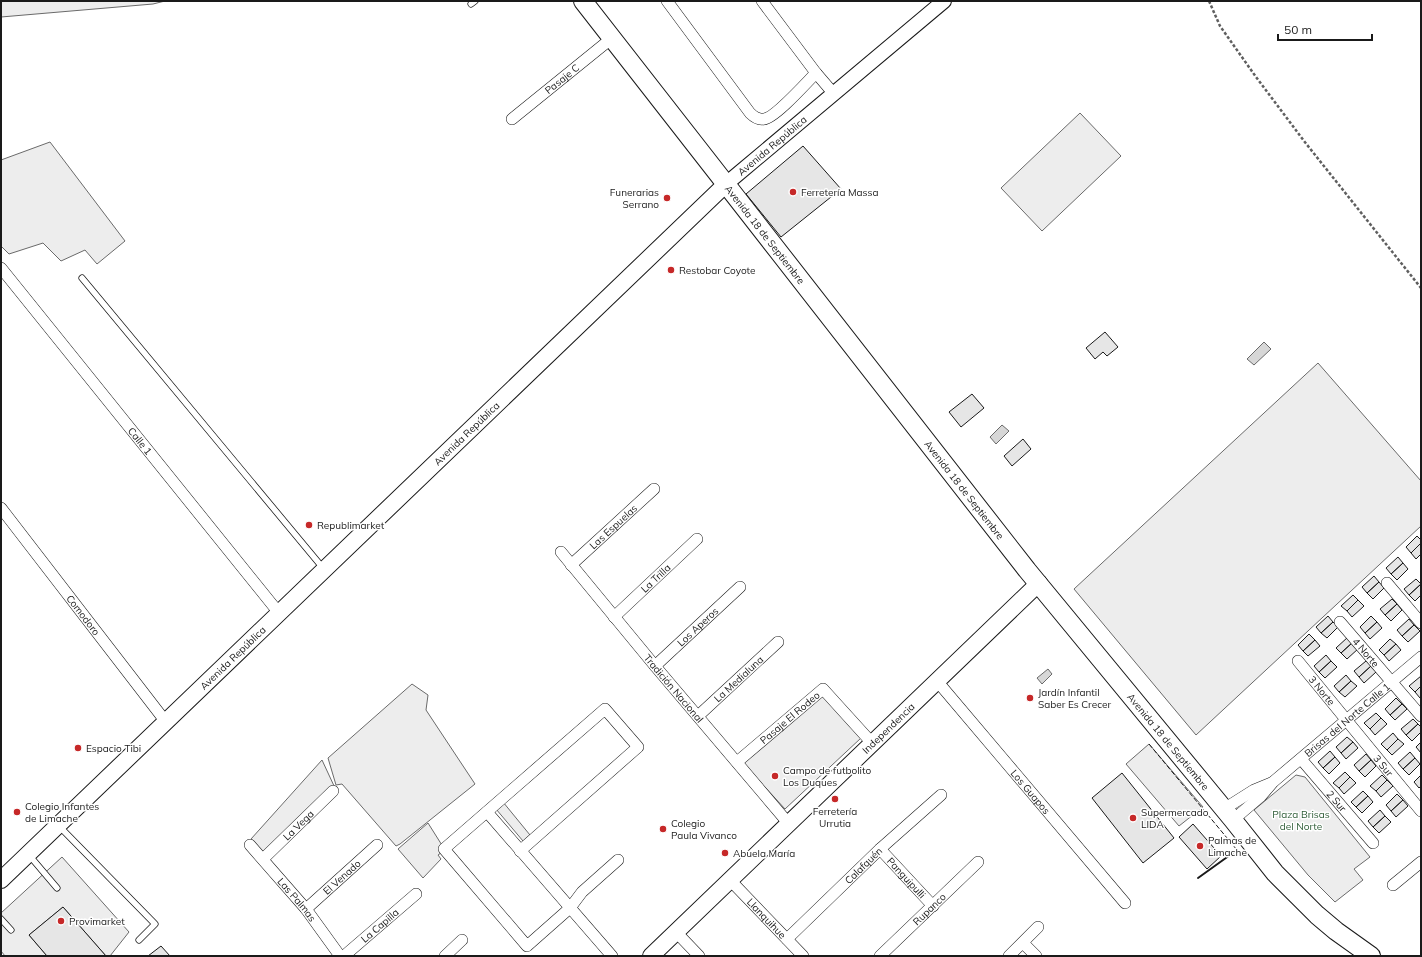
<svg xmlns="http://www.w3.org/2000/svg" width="1422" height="957" font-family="Mulish,sans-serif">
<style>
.built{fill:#ededed;stroke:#6a6a6a}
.water{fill:#d7d7d7;stroke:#6a6a6a}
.building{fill:#e6e6e6;stroke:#1a1a1a}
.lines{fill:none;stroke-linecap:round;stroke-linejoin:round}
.service-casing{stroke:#1a1a1a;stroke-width:7}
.minor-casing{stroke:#1a1a1a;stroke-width:12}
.tertiary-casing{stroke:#1a1a1a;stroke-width:16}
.secondary-casing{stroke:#1a1a1a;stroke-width:18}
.primary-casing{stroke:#1a1a1a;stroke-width:20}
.path{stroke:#5f5f5f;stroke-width:2.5;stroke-dasharray:3 2;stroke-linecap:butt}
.service{stroke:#fff;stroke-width:5.5}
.minor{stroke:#fff;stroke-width:11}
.tertiary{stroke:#fff;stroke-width:14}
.secondary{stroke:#fff;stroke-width:16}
.primary{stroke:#fff;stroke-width:18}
.fence{stroke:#1a1a1a;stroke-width:1;stroke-dasharray:5 2;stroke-linecap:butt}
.wall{stroke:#1a1a1a;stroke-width:2}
.poi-dot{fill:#c62828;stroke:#fff;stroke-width:1.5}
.labels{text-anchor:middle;stroke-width:3;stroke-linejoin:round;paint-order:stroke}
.street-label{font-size:10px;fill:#1a1a1a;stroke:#fff}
.poi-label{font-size:10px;fill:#1a1a1a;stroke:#fff;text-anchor:start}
.park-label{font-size:10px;fill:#2b5a34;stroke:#fff}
</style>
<rect width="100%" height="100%" fill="#fff"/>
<path class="built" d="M1 1H165L153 4 1 17Z
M1080 113 1121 156 1042 231 1001 188Z
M50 142 125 241 97 264 85 250 61 261 43 243 9 254 1 246V160Z
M1318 363 1421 481V526L1196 735 1074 589Z
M412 684 428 695 426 710 475 784 400 844 396 846 342 784 336 785 328 758Z
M820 693 861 738 785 809 743 763Z
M1149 744 1203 807 1179 826 1126 764Z
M322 760 335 788 265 853 254 847 251 839Z
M1296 775 1305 777 1370 857 1354 869 1363 880 1335 902 1308 875 1254 810Z
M503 802 530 835 523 841 496 809Z
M428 823 445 850 438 855 441 859 423 878 398 849Z
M62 857 129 932 110 956H106L63 907 29 935 47 956H5L1 951V913Z"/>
<path class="water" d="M1264 342 1271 349 1254 365 1247 359Z
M1002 425 1009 431 996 444 990 437Z
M1048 669 1052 674 1042 684 1037 678Z"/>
<path class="building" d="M803 146 841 189 781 237 746 194Z
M1105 332 1118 347 1107 356 1103 352 1095 359 1086 348Z
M972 394 984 408 961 427 949 412Z
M1023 439 1031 449 1012 466 1004 456Z
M1417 536 1421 540V543L1411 553 1406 547Z
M1421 543V554L1416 559 1411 553Z
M1398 557 1403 563 1391 574 1386 568Z
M1403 563 1408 569 1397 580 1391 574Z
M1374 576 1379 582 1367 593 1362 587Z
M1416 579 1421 584 1409 595 1404 589Z
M1379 582 1384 588 1373 599 1367 593Z
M1421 584V595L1415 601 1409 595Z
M1353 595 1358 600 1347 611 1341 606Z
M1392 599 1397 604 1385 615 1380 609Z
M1358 600 1364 606 1352 617 1347 611Z
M1397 604 1402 610 1391 621 1385 615Z
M1328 616 1333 622 1321 633 1316 627Z
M1371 616 1377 622 1365 633 1360 627Z
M1409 619 1414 625 1402 636 1397 630Z
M1333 622 1338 627 1327 638 1321 633Z
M1377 622 1382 628 1370 639 1365 633Z
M1414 625 1420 631 1408 642 1402 636Z
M1309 634 1315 640 1303 651 1298 645Z
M1348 637 1353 642 1341 653 1336 648Z
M1390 639 1396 644 1384 655 1379 650Z
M1315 640 1320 646 1308 656 1303 651Z
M1353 642 1359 648 1347 659 1341 653Z
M1396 644 1401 650 1389 661 1384 655Z
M1326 655 1331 661 1319 672 1314 666Z
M1331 661 1337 667 1325 678 1319 672Z
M1366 661 1371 666 1359 677 1354 671Z
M1371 666 1376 672 1364 683 1359 677Z
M1346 675 1351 681 1339 692 1334 686Z
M1421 676V686L1415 692 1409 686Z
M1351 681 1357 686 1345 697 1339 692Z
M1421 686V697L1420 698 1415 692Z
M1396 698 1402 704 1390 715 1385 709Z
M1402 704 1407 709 1395 720 1390 715Z
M1376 713 1381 718 1370 729 1364 723Z
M1381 718 1387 724 1375 735 1370 729Z
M1413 719 1418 724 1406 735 1401 729Z
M1418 724 1421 727V732L1412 741 1406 735Z
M1393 733 1398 739 1387 750 1381 744Z
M1347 737 1353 742 1341 753 1336 747Z
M1398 739 1404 744 1392 755 1387 750Z
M1353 742 1358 748 1346 759 1341 753Z
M1421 742V753L1416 747Z
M1330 751 1335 757 1323 768 1318 762Z
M1410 752 1415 758 1403 769 1398 763Z
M1366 754 1371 760 1359 771 1354 765Z
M1335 757 1340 763 1329 774 1323 768Z
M1415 758 1420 764 1409 775 1403 769Z
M1371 760 1376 766 1365 777 1359 771Z
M1345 772 1350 777 1339 788 1333 783Z
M1122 773 1174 838 1143 863 1092 798Z
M1382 775 1387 780 1376 791 1370 786Z
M1421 775V786L1419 788 1414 782Z
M1350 777 1356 783 1344 794 1339 788Z
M1387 780 1393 786 1381 797 1376 791Z
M1363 791 1368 796 1356 807 1351 802Z
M1397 794 1403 800 1391 811 1386 805Z
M1368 796 1373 802 1362 813 1356 807Z
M1403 800 1408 806 1396 817 1391 811Z
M1380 810 1385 816 1373 827 1368 821Z
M1385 816 1391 822 1379 833 1373 827Z
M1193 824 1221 856 1207 869 1179 837Z
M63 907 106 956H47L29 935Z
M161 946 170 956H148Z"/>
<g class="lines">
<defs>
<path id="service" d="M471 4 475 1
M82 278 323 568
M58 825 155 924 139 940
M29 855 57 888
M1 919 11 930"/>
<g id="minor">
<path d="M667 1 750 113C754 117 758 120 764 119 775 118 806 83 816 73"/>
<path d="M762 1 816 73 834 94"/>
<path id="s1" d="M512 119 612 38"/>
<path id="s2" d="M1 268 279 613"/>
<path id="s3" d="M1 508 166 722"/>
<path id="s4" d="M561 552 655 666 789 824"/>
<path id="s5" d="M571 565 654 489"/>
<path d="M1387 583 1421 623"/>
<path id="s6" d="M614 617 697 539"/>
<path id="s7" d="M1340 622 1421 716"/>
<path id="s8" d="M1298 661 1421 811"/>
<path id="s9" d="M655 666 740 587"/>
<path id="s10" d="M937 681 1125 903"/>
<path id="s11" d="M698 716 778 642"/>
<path id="s12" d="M1301 759 1373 843"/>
<path id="s13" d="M737 762 823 689 872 743"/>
<path d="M1224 809 1254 790 1271 783"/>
<path d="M487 812 612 956"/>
<path id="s14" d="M1233 820 1261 796 1273 782 1421 657"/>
<path id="s15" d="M250 845 306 909 340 956"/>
<path id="s16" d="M880 849 933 906"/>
<path d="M520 851 638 747 605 709 444 849 527 946 570 908 582 892 618 860"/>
<path id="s17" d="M263 859 333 791"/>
<path id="s18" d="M730 880 803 956"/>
<path d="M1393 885 1421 862"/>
<path id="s19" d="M306 909 377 845"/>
<path d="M676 932 699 956"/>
<path id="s20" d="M787 939 880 849 941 795"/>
<path d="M1023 943 1036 956"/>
<path id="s21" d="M344 956 416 894"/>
<path d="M445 956 462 940"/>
<path id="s22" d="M880 956 978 862"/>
<path d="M1009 956 1038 927"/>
</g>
<g id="tertiary">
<path id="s23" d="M726 184 944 1"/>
</g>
<g id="secondary">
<path id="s24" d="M1 880 726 184"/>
<path id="s25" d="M651 956 1039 583"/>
</g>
<g id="primary">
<path id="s26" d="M583 1 1027 570 1233 820 1275 873 1317 915 1336 931 1371 956"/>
</g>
</defs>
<use href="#service" class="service-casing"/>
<use href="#minor" class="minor-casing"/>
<use href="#tertiary" class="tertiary-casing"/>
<use href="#secondary" class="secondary-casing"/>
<use href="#primary" class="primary-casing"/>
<path class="path" d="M1209 1 1220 26 1256 77 1304 141 1421 288"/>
<use href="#service" class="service"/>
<use href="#minor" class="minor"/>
<use href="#tertiary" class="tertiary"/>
<use href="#secondary" class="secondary"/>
<use href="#primary" class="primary"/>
<path class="fence" d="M1149 744 1237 850"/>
<path class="wall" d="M1198 878 1237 850"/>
</g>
<g class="poi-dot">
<circle cx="793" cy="192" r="4"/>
<circle cx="667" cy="198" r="4"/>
<circle cx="671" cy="270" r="4"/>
<circle cx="309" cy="525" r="4"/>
<circle cx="1030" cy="698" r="4"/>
<circle cx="78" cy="748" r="4"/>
<circle cx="775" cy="776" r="4"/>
<circle cx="835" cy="799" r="4"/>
<circle cx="17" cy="812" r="4"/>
<circle cx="1133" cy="818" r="4"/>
<circle cx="663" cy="829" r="4"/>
<circle cx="1200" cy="846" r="4"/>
<circle cx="725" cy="853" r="4"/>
<circle cx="61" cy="921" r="4"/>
</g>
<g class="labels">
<g class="street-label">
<text dy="4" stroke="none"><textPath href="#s1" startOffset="64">Pasaje C</textPath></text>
<text dy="4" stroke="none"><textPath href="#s23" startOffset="60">Avenida República</textPath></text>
<text dy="4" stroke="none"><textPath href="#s26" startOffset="296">Avenida 18 de Septiembre</textPath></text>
<text dy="4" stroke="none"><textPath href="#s24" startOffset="645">Avenida República</textPath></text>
<text dy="4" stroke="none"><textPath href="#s2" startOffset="222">Calle 1</textPath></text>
<text dy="4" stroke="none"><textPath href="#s26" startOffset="620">Avenida 18 de Septiembre</textPath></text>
<text dy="4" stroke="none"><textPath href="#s5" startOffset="57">Las Espuelas</textPath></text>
<text dy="4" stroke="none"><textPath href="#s6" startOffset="57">La Trilla</textPath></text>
<text dy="4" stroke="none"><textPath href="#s3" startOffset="135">Comodoro</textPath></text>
<text dy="4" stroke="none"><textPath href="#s9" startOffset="58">Los Aperos</textPath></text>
<text dy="4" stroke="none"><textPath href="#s7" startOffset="40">4 Norte</textPath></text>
<text dy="4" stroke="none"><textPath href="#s24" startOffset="321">Avenida República</textPath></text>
<text dy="4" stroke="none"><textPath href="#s11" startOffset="55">La Medialuna</textPath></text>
<text dy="4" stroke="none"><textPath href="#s4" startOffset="177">Tradición Nacional</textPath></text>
<text dy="4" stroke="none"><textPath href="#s8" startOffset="38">3 Norte</textPath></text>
<text dy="4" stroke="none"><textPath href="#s13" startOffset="69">Pasaje El Rodeo</textPath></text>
<text dy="4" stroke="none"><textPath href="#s14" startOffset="152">Brisas del Norte Calle 1</textPath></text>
<text dy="4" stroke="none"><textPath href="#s25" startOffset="329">Independencia</textPath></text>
<text dy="4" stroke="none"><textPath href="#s26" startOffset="944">Avenida 18 de Septiembre</textPath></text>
<text dy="4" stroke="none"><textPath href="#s8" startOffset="135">3 Sur</textPath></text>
<text dy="4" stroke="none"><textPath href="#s10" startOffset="145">Los Guapos</textPath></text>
<text dy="4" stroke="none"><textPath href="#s12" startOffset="55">2 Sur</textPath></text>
<text dy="4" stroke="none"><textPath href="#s17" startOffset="49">La Vega</textPath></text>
<text dy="4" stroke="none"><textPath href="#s20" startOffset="106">Calafquén</textPath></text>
<text dy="4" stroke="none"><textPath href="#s19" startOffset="48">El Venado</textPath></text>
<text dy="4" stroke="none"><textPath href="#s16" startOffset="39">Panguipulli</textPath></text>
<text dy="4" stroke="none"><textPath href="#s15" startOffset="72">Las Palmas</textPath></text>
<text dy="4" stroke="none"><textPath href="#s22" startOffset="68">Rupanco</textPath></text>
<text dy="4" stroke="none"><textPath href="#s18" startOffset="53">Llanquihue</textPath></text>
<text dy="4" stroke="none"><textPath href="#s21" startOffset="47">La Capilla</textPath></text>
</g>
<g class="poi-label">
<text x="659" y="196" text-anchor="end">Funerarias<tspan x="659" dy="12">Serrano</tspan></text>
<text x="801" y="196">Ferretería Massa</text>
<text x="679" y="274">Restobar Coyote</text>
<text x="317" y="529">Republimarket</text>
<text x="1038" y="696">Jardín Infantil<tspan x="1038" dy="12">Saber Es Crecer</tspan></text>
<text x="86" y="752">Espacio Tibi</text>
<text x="783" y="774">Campo de futbolito<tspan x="783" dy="12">Los Duques</tspan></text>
<text x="25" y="810">Colegio Infantes<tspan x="25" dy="12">de Limache</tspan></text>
<text x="835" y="815" text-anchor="middle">Ferretería<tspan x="835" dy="12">Urrutia</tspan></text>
<text x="1141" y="816">Supermercado<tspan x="1141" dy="12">LIDA</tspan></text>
<text x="671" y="827">Colegio<tspan x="671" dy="12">Paula Vivanco</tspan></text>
<text x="1208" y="844">Palmas de<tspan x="1208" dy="12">Limache</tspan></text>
<text x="733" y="857">Abuela María</text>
<text x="69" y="925">Provimarket</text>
</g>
<g class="park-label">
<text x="1301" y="818">Plaza Brisas<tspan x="1301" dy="12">del Norte</tspan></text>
</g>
</g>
<rect width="1422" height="957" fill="none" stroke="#1a1a1a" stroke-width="4"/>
<path d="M1278 34v6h94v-6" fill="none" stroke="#1a1a1a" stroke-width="2"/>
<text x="1284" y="34" font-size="12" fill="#1a1a1a" stroke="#ffffff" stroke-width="3" paint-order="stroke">50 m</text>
</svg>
